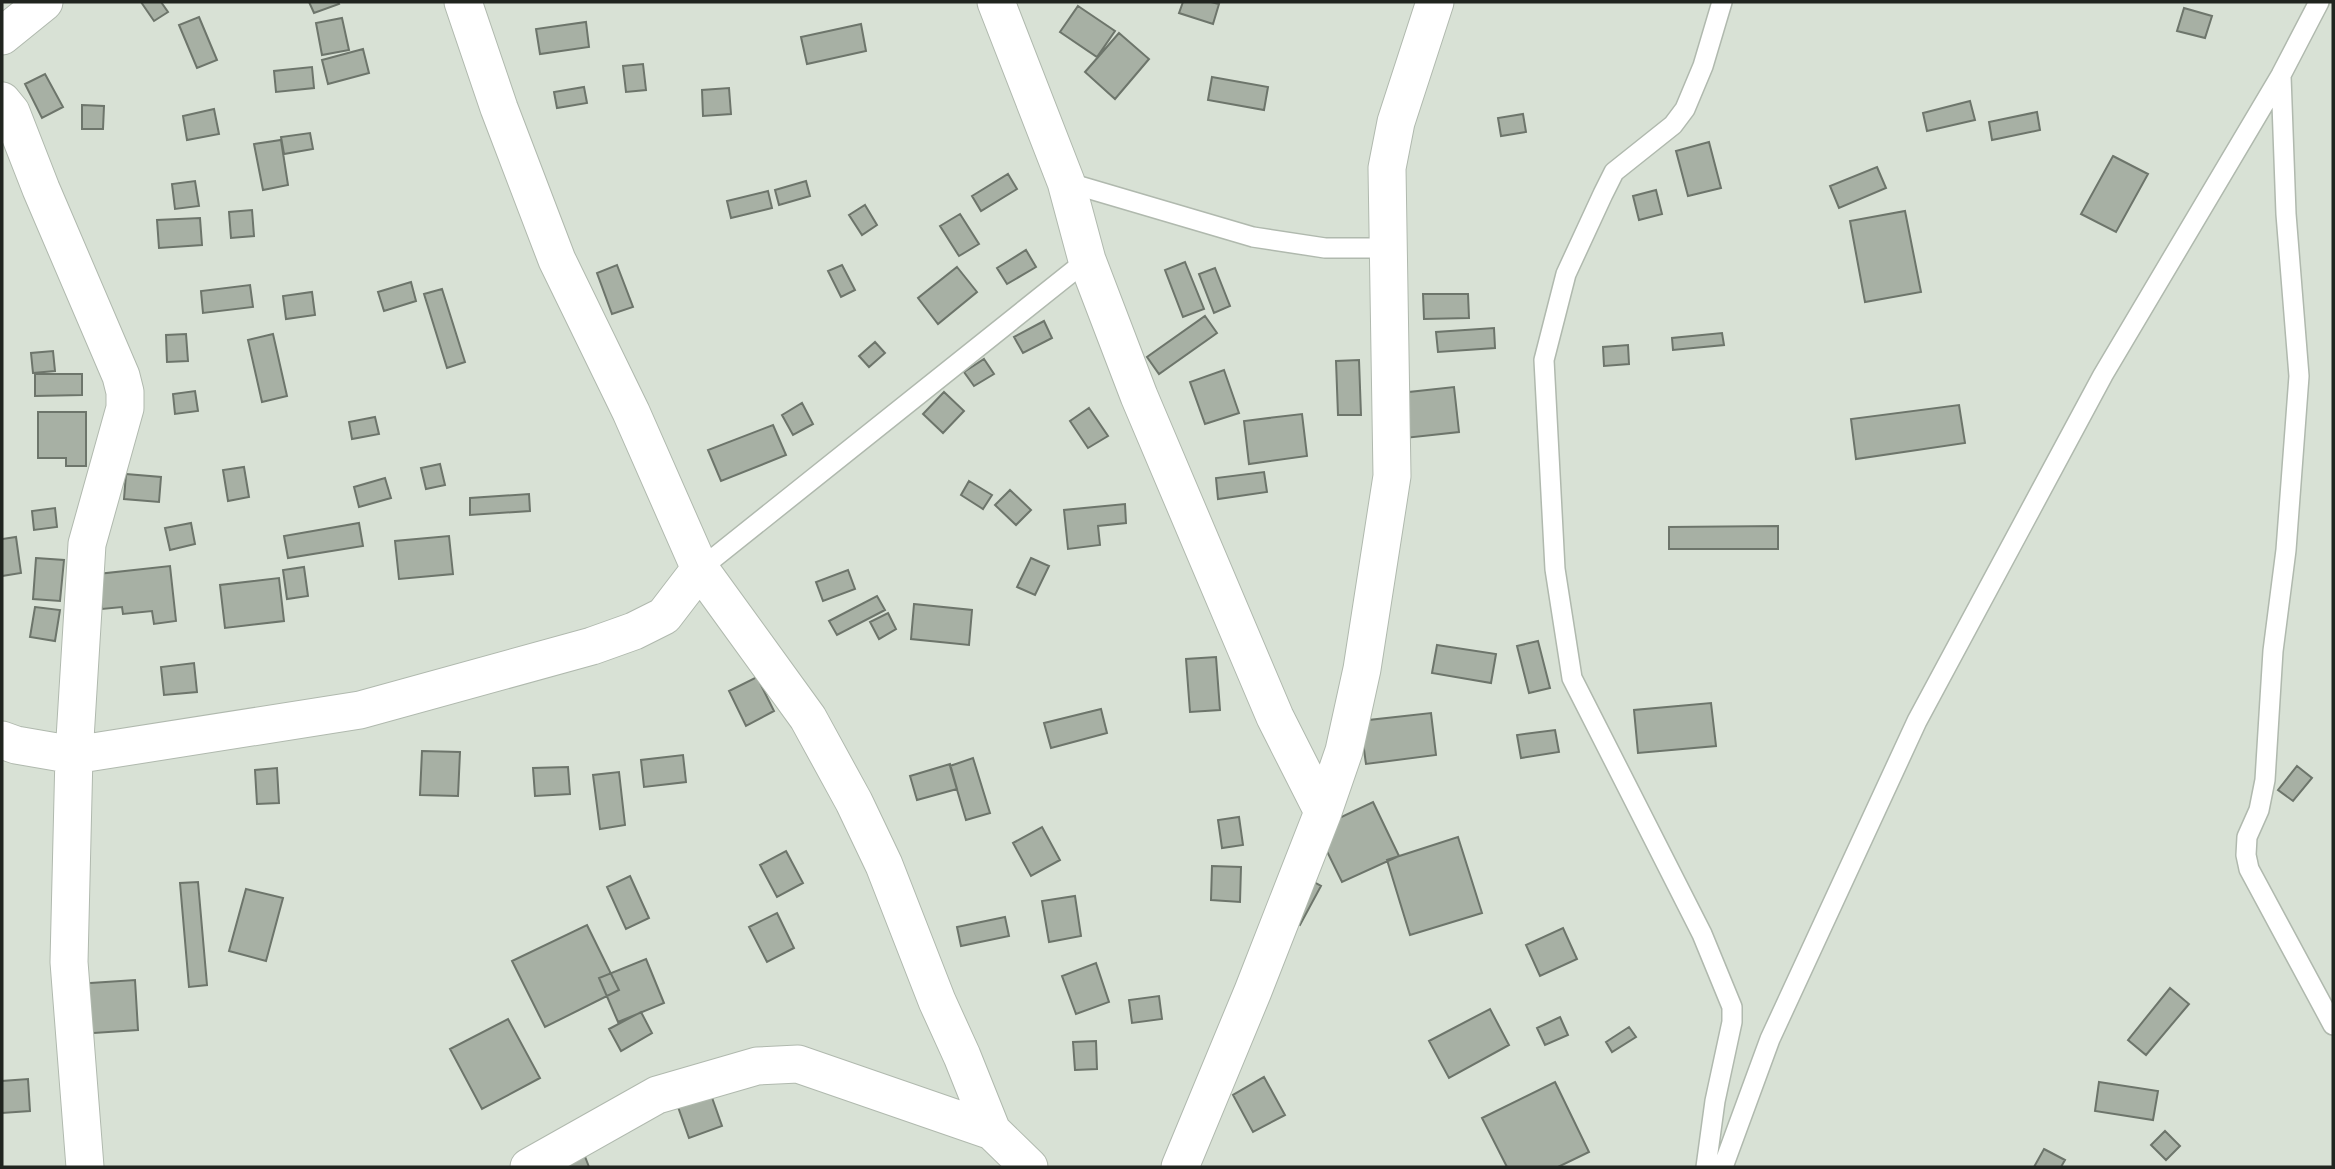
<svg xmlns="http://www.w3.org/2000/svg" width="2335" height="1169" font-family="Raleway,sans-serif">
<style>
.building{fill:#a7b0a4;stroke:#6d756b;stroke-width:2}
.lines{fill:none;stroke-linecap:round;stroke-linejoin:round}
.lane-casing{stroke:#b0b9ae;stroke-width:22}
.street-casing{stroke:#b0b9ae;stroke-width:39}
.lane{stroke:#fff;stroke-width:19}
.street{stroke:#fff;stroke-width:37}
</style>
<rect width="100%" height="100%" fill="#d8e1d5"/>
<path class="building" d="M141 2H161L168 12 154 21Z
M309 2H338L339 4 314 13Z
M1183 2H1211L1219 4 1213 24 1179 13Z
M1078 6 1115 31 1097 57 1060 32Z
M2184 8 2212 16 2205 38 2177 31Z
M199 17 217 60 197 68 179 25Z
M342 18 349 50 322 55 316 23Z
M586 22 589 47 540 54 536 29Z
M861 24 866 51 807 64 801 37Z
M1119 33 1149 59 1115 99 1085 72Z
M363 49 369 73 328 84 322 60Z
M643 64 646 90 626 92 623 66Z
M312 67 314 88 276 92 274 71Z
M45 74 63 107 42 118 25 84Z
M1212 77 1268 87 1264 110 1208 100Z
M584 87 587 103 557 108 554 92Z
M729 88 731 114 703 116 702 90Z
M1970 101 1975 120 1927 131 1923 113Z
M82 105 104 106 103 129H82Z
M214 109 219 134 187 140 183 116Z
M2037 112 2040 130 1992 140 1989 122Z
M1523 114 1526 132 1501 136 1498 118Z
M310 133 313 149 284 154 281 137Z
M281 140 288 185 263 190 254 144Z
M1709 142 1721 188 1688 196 1676 151Z
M2113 156 2148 174 2116 232 2081 214Z
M1877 167 1886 188 1839 208 1830 186Z
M1008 174 1017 189 981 211 972 196Z
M195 181 199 206 175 209 172 184Z
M806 181 810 196 779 205 775 190Z
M1656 190 1662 214 1639 220 1633 196Z
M768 191 772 208 731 218 727 201Z
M865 205 877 225 862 235 849 215Z
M252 210 254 236 231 238 229 212Z
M1905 211 1921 292 1865 302 1850 221Z
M960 214 979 244 959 256 940 226Z
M200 218 202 245 159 248 157 220Z
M1026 250 1036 267 1007 284 997 268Z
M1185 262 1204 309 1183 317 1165 270Z
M617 265 633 307 612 314 597 273Z
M842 265 855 290 841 297 828 271Z
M957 267 977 292 938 324 918 298Z
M1215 268 1230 306 1214 313 1199 274Z
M411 282 416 301 384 311 378 292Z
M250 285 253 307 203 313 201 291Z
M442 289 465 362 447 368 424 294Z
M312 292 315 315 286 319 283 296Z
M1423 294H1468L1469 318 1424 319Z
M1205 316 1217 333 1159 374 1147 357Z
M1044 321 1052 338 1023 353 1014 337Z
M1494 328 1495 348 1438 352 1436 332Z
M1722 333 1724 345 1673 350 1672 338Z
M186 334 188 361 167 362 166 335Z
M273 334 287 396 262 402 248 340Z
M875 342 885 353 869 367 859 356Z
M1628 345 1629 364 1604 366 1603 347Z
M53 351 55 371 33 373 31 353Z
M984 359 994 374 974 386 964 372Z
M1359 360 1361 415H1338L1336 361Z
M1224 370 1239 413 1205 424 1190 382Z
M35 374H82V395L35 396Z
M1454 387 1459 432 1405 438 1400 393Z
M195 391 198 411 175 414 173 394Z
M944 392 964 411 943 433 923 414Z
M802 403 813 424 793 435 782 415Z
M1959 405 1965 443 1856 459 1851 419Z
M1089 408 1108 436 1088 448 1070 421Z
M38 412H86V466H66V458H38Z
M1302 414 1307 456 1249 464 1244 421Z
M375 417 379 434 352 439 349 422Z
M773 425 786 455 721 481 708 450Z
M440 464 445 485 426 489 421 468Z
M244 467 249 497 228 501 223 470Z
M1264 472 1267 492 1218 499 1216 478Z
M126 474 161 477 159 502 124 499Z
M385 478 391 498 359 507 354 487Z
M969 481 992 495 983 509 961 495Z
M1010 490 1031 510 1016 525 995 505Z
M529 494 530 511 470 515V498Z
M1125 504 1126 523 1098 526 1100 545 1068 549 1064 510Z
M55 508 57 527 34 530 32 511Z
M191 523 195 544 170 550 165 528Z
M359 523 363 546 288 558 284 536Z
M1778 526V549H1669V527Z
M449 536 453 574 399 579 395 541Z
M16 537 21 573 2 576V539Z
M36 558 64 560 60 601 33 599Z
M1031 558 1049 566 1035 595 1017 587Z
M170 566 176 621 154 624 152 611 123 614 122 607 102 609 98 574Z
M304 567 308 596 287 599 283 570Z
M848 570 855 589 823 601 816 582Z
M279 578 284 621 225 628 220 585Z
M877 596 885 610 837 635 829 621Z
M914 604 972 610 969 645 911 639Z
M35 607 60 610 55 641 30 637Z
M888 613 896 629 879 639 870 622Z
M1538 641 1550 688 1529 693 1517 646Z
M1437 645 1496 654 1491 683 1432 673Z
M1216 657 1220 710 1190 712 1186 659Z
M194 663 197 692 164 695 161 667Z
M757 677 774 711 746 726 729 691Z
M1711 703 1716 746 1638 753 1634 710Z
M1101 709 1107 733 1051 748 1044 723Z
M1431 713 1436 755 1366 764 1360 721Z
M1555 730 1559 752 1521 758 1517 735Z
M422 751 460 752 458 796 420 795Z
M683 755 686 782 644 787 641 760Z
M973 758 990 813 966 820 950 766Z
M950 764 957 789 917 800 910 776Z
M2297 766 2312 778 2293 801 2278 790Z
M568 767 570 794 535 796 533 768Z
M277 768 279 803 257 804 255 770Z
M619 772 625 825 600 829 593 775Z
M1373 802 1399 856 1342 882 1316 829Z
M1239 817 1243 845 1222 848 1218 820Z
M1042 827 1060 860 1031 876 1013 843Z
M1458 837 1482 913 1410 935 1387 860Z
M786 851 803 883 777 897 760 865Z
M1212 866 1241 867 1240 902 1211 900Z
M630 876 649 918 626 929 607 887Z
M1303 876 1321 886 1300 925 1282 915Z
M198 882 207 985 189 987 180 883Z
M246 889 283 898 266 961 229 951Z
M1075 896 1081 936 1049 942 1042 901Z
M777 913 794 948 767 962 749 927Z
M1005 917 1009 936 961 946 957 927Z
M587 925 619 990 545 1027 512 961Z
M1563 928 1577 959 1540 976 1526 945Z
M646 959 664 1003 618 1022 599 978Z
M1096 963 1109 1002 1076 1014 1062 976Z
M135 980 138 1030 79 1034 76 984Z
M2170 988 2189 1004 2146 1055 2128 1040Z
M1159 996 1162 1019 1132 1023 1129 1000Z
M1490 1009 1509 1045 1449 1078 1429 1041Z
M641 1012 652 1033 621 1051 609 1029Z
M1560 1017 1568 1035 1545 1045 1537 1028Z
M508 1019 540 1078 482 1109 450 1049Z
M1629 1027 1636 1037 1612 1052 1606 1042Z
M1096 1041 1097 1069 1075 1070 1073 1042Z
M704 1075 722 1126 689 1138 671 1087Z
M1264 1077 1285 1115 1253 1132 1233 1095Z
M28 1079 30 1111 2 1113V1081Z
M1555 1082 1589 1152 1558 1167H1507L1482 1118Z
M2099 1082 2158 1091 2153 1120 2095 1111Z
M2165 1131 2180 1146 2166 1160 2151 1145Z
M579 1141 589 1167H559Z
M2044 1149 2065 1160 2061 1167H2034Z"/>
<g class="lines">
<defs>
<path id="lane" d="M2281 76 2286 214 2299 376 2286 550 2273 651 2265 780 2259 810 2247 837 2246 855 2249 869 2333 1025
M1066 182 1253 237 1325 248H1390
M700 569 1087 260
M1706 1167 1715 1101 1732 1022V1007L1702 934 1572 678 1555 569 1544 360 1566 274 1603 194 1614 172 1673 125 1685 109 1703 66 1722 2
M1723 1167 1770 1039 1917 721 2103 375 2281 75 2319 2"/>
<path id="street" d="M463 2 499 108 557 260 631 412 700 569 808 718 854 802 884 865 937 1001 962 1056 992 1131 1029 1167
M996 2 1066 182 1087 260 1139 396 1275 717 1323 812
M2 36 44 2
M2 101 11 112 41 189 121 376 125 392V408L87 544 74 755 69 962 85 1167
M2 740 16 745 74 755 360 710 592 646 634 631 664 616 700 569
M529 1167 657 1095 757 1066 798 1064 992 1131
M1180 1167 1253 991 1323 812 1344 751 1362 669 1392 476 1387 168 1396 122 1435 2"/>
</defs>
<use href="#lane" class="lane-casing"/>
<use href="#street" class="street-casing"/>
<use href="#lane" class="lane"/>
<use href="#street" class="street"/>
</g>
<rect width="2335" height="1169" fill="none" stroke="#20241f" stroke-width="7"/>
</svg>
